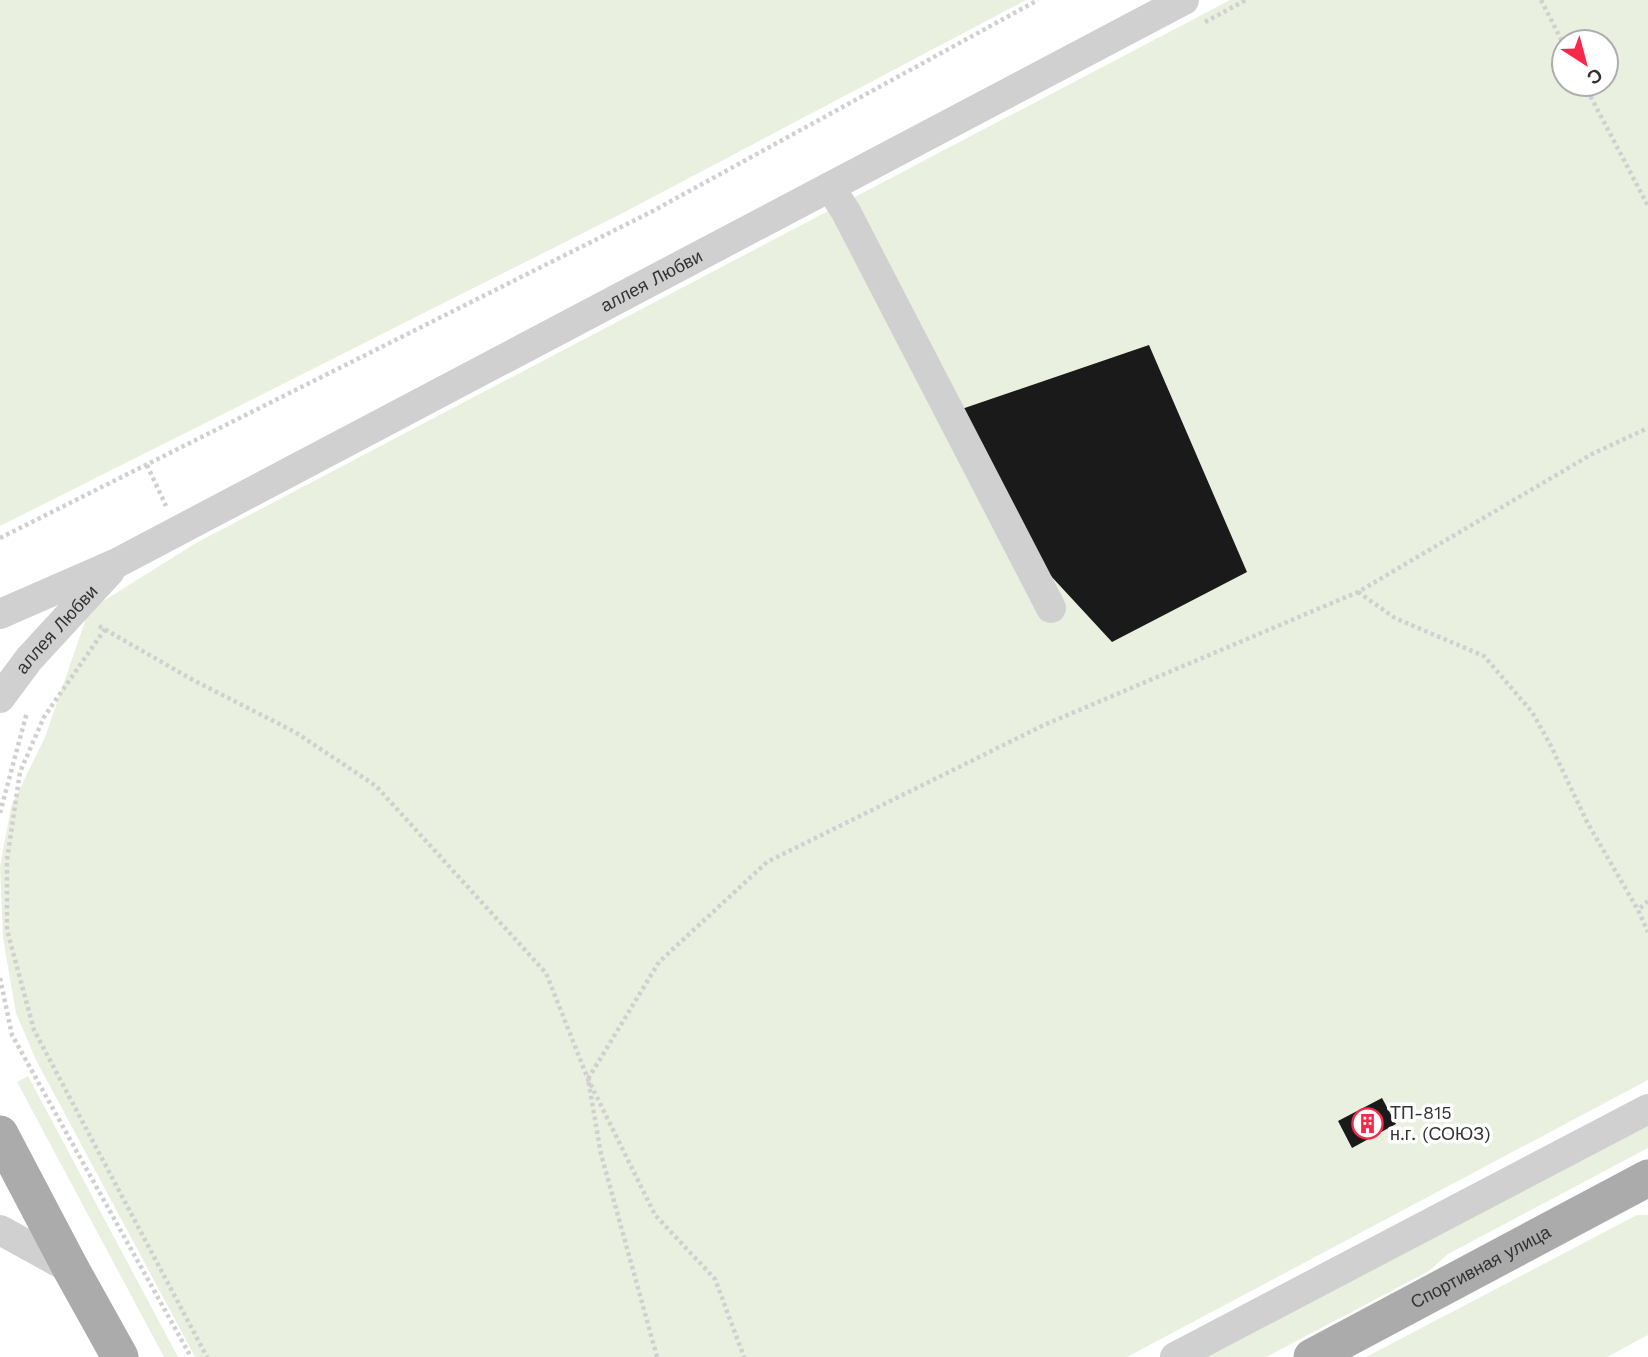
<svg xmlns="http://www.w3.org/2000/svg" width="1648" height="1357" font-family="'Work Sans',sans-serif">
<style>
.green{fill:#eaf0e0;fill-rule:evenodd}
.building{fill:#1a1a1a}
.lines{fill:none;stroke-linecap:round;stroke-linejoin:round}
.path{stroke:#d0d0d0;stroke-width:4.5;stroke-dasharray:3.5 3.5;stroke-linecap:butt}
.minor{stroke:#d0d0d0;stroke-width:30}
.major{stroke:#ababab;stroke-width:37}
.labels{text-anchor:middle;stroke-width:7;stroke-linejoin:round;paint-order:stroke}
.street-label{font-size:18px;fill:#333;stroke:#fff}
.poi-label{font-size:18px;fill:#333;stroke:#fff;text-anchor:start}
</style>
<rect width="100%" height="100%" fill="#fff"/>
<path class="green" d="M0 0H1026L619 215 0 526Z
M1230 0H1648V1080L1127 1357H195L36 1060 16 1013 3 938 0 867 11 807 45 737 89 610 196 543ZM1564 42H1606V84H1564Z
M28 1076 178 1357H164L17 1082Z
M1648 1115V1148L1448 1254 1429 1271 1266 1357H1191Z
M1637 1215H1648V1335L1607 1357H1366Z"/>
<path class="building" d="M1149 345 1247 572 1112 642 1038 562 950 413Z
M1382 1098 1396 1124 1352 1148 1338 1121Z"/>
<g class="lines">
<path class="path" d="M1541 0 1564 45
M1205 22 1246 0
M1584 84 1648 206
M147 465 166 506
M0 538 651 212 1038 0
M1358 592 1395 618 1484 656 1532 712 1550 744 1587 822 1638 910
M99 626 193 680 295 732 376 786 546 973 588 1079 655 1215 715 1279 744 1357
M105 629 44 717 20 772 7 860V930L34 1030 207 1357
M0 813 27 712
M1648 901 1638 910 1648 932
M0 978 12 1035 191 1357
M657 1357 601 1154 588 1079 659 962 767 862 1044 725 1358 592 1592 454 1648 428"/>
<g class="minor">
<path d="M830 187 846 212 1051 608"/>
<path id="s1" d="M0 614 117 563 1184 0"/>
<path id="s2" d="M0 698 29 659 110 571"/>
<path d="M0 1230 71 1269"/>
<path d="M1175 1357 1648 1109"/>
</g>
<g class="major">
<path d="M0 1134 71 1269 120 1357"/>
<path id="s3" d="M1312 1357 1648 1178"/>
</g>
</g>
<defs>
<symbol id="building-ring" viewBox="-11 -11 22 22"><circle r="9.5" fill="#fff" stroke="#f72849" stroke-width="1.5"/><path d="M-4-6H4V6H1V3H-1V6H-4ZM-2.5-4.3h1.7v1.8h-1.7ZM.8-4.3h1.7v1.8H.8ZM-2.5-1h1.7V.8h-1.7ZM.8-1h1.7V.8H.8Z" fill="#f72849"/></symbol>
</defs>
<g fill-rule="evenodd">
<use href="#building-ring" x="1350" y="1106" width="35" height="35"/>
</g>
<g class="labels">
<g class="street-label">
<text dy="6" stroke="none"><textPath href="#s1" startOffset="732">аллея Любви</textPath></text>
<text dy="6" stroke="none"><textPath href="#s2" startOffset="89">аллея Любви</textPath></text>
<text dy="6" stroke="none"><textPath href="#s3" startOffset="191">Спортивная улица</textPath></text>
</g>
<g class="poi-label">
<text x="1390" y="1119">ТП-815<tspan x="1390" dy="21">н.г. (СОЮЗ)</tspan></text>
</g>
</g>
<g transform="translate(1585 63) rotate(144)"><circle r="33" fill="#ffffff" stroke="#adadad" stroke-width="2"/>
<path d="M0-5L12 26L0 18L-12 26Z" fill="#f72849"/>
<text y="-10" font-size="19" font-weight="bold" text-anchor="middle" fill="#333333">С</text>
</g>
</svg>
